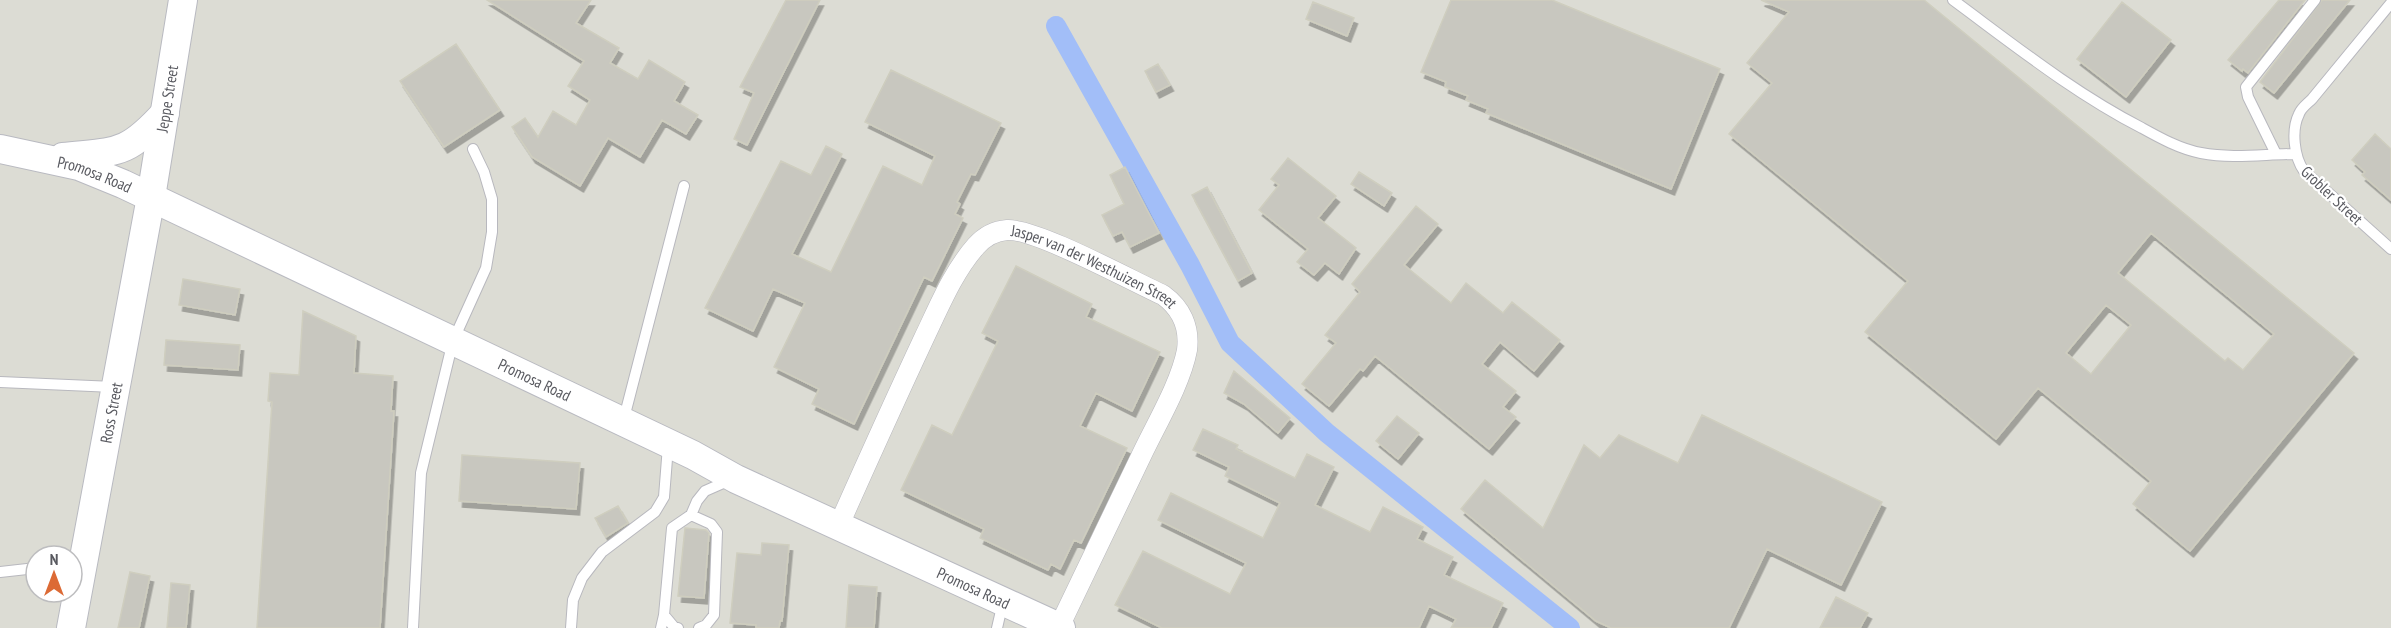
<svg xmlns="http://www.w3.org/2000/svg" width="2391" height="628" font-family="'PT Sans Narrow',sans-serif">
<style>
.industrial{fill:#dcdcd4;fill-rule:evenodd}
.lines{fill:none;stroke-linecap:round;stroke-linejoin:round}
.canal{stroke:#a2bef8;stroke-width:20}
.building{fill:#c8c7bf;stroke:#cfcebf;stroke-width:1.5;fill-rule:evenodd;filter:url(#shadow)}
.lane-casing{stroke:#b8b8be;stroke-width:12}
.street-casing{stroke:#b8b8be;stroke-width:21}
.secondary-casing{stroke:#b9bac1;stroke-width:30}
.lane{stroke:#fff;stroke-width:10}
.street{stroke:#fff;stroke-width:20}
.secondary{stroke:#fff;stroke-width:28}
.labels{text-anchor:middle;stroke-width:4.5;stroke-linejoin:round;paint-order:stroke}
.street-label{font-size:16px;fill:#595a60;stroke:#fff}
</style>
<defs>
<filter id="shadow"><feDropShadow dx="3.5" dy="6" stdDeviation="0" flood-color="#0004"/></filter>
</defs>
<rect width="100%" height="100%" fill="#ebebe0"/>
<path class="industrial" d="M0 0H2391V628H0ZM36 556H72V592H36Z"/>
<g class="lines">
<path class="canal" d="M1056 26 1190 265 1230 343 1327 433 1570 628"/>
</g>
<path class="building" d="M487 0H591L576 23 619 48 610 63 638 79 649 60 685 82 674 101 698 115 686 134 662 120 640 157 608 138 580 186 532 157 512 127 525 118 538 137 553 111 576 125 590 100 568 86 584 61Z
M786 0H820L747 145 734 139 754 93 740 87Z
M1451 0H1552L1720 69 1671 189 1486 113 1488 109 1466 100 1468 96 1445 87 1446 82 1421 72Z
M1761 0H1924L2354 353 2190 551 2133 504 2151 481 2038 388 1996 439 1865 332 1908 281 1729 134 1772 83 1747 63 1789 12ZM2151 233 2274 334 2243 370 2228 358 2225 361 2118 273ZM2106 305 2131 325 2091 374 2066 353Z
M2279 0H2305L2248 73 2243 69 2242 71 2228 60Z
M2322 0H2350L2274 93 2260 82Z
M1313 2 1354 18 1347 36 1306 19Z
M2122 2 2171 40 2126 97 2077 59Z
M456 44 500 110 444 147 400 81Z
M1158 64 1170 85 1156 92 1145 71Z
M891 70 1001 123 975 175 971 174 957 202 960 204 955 214 963 218 932 281 924 277 854 424 812 404 819 389 774 367 805 303 773 289 753 331 705 308 781 161 811 175 826 146 842 154 792 254 831 272 883 166 922 185 935 156 865 122Z
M2375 134 2391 149V200L2362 175 2365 172 2352 160Z
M1288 158 1336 196 1318 218 1356 248 1339 274 1325 263 1314 275 1297 262 1308 249 1259 210 1279 185 1271 179Z
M1125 167 1159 233 1130 247 1122 232 1113 236 1102 215 1124 204 1110 175Z
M1359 172 1392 193 1384 206 1351 184Z
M1207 187 1252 273 1238 281 1192 195Z
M1416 206 1438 224 1404 265 1451 303 1466 283 1503 313 1512 302 1560 340 1534 371 1500 342 1482 364 1516 391 1503 407 1516 417 1489 449 1375 356 1363 371 1360 369 1329 406 1302 384 1336 343 1325 335 1360 292 1352 284Z
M1016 266 1092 304 1086 317 1160 352 1132 411 1096 393 1080 426 1127 448 1081 543 1074 540 1060 569 1051 564 1048 570 980 538 984 529 901 490 932 425 952 435 998 341 982 333Z
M183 279 240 289 235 315 179 305Z
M303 311 356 336 354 373 393 376 391 411H394L380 628H257L272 402 268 401 270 373 299 375Z
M166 340 240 345 238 370 164 365Z
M1234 371 1290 418 1278 433 1244 404 1224 393Z
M1702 415 1882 502 1841 585 1767 549 1729 628H1611L1596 621 1461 509 1485 480 1543 528 1584 445 1600 458 1619 435 1678 463Z
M1397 416 1419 433 1398 459 1376 441Z
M1203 429 1238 445 1236 449 1295 478 1307 454 1334 467 1315 505 1370 532 1383 507 1423 527 1417 539 1453 557 1444 575 1503 603 1491 628H1451L1456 619 1429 606 1419 628H1162L1115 605 1143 551 1230 594 1246 563 1158 520 1171 493 1263 538 1280 503 1225 476 1229 467 1193 450Z
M462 455 580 463 576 509 459 501Z
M618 506 628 523 606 537 595 518Z
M685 528 706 530 709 533 704 598 678 596Z
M762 543 789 545 782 621H780L779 628H756V625L730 623 737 553 761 555Z
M130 572 150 576 139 628H118Z
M171 583 190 585 186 628H167Z
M849 585 877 587 874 628H846Z
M1836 597 1868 613 1860 628H1820Z"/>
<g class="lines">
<defs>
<path id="lane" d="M1953 0C2014 45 2074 93 2142 128 2160 138 2180 149 2201 153 2233 159 2264 154 2296 154
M2391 3 2312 99C2307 104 2301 108 2299 114 2291 130 2294 157 2304 171L2391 249
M2276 154 2248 97 2246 87 2315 0
M0 382 114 387
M623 422 684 186
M691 515 711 524 717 532 714 615 706 625 699 628
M0 572 36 568
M664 615 674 627 678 628
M413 628 421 473 453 341 486 268 492 232V199L484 172 473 149
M571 628 573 600 582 578 602 552 655 512 664 497 668 446
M661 628 664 615 672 528 691 515 697 501 705 491 730 480
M997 628 1003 602"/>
<g id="street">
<path id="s1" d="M839 525C867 462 895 400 924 338 939 307 953 272 976 246 984 237 994 231 1007 230 1035 228 1132 281 1163 295 1181 308 1190 327 1187 350 1181 382 1158 421 1144 450 1116 509 1087 568 1059 627"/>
</g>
<g id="secondary">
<path id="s2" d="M0 149 79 166 123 184 693 455 736 479 1061 628"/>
<path d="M63 157C117 151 126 156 165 113"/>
<path id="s3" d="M71 628 151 197 183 0"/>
</g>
</defs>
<use href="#lane" class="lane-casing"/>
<use href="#street" class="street-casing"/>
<use href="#secondary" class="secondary-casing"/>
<use href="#lane" class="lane"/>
<use href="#street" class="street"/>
<use href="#secondary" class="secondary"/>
</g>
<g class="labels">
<g class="street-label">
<text dy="6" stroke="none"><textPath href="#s3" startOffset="538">Jeppe Street</textPath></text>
<text dy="6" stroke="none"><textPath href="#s2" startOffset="98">Promosa Road</textPath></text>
<text transform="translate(2332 195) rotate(43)" y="6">Grobler Street</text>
<text dy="6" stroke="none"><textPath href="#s1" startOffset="442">Jasper van der Westhuizen Street</textPath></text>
<text dy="6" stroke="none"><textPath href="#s2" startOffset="584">Promosa Road</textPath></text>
<text dy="6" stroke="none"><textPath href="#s3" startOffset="219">Ross Street</textPath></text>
<text dy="6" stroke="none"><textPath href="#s2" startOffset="1070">Promosa Road</textPath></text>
</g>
</g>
<g transform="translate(54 574)"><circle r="28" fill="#ffffff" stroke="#bdbdbf" stroke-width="1.5"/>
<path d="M0-4.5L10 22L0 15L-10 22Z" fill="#dc6a35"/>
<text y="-9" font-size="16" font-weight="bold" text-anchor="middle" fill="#595a60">N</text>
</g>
</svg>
